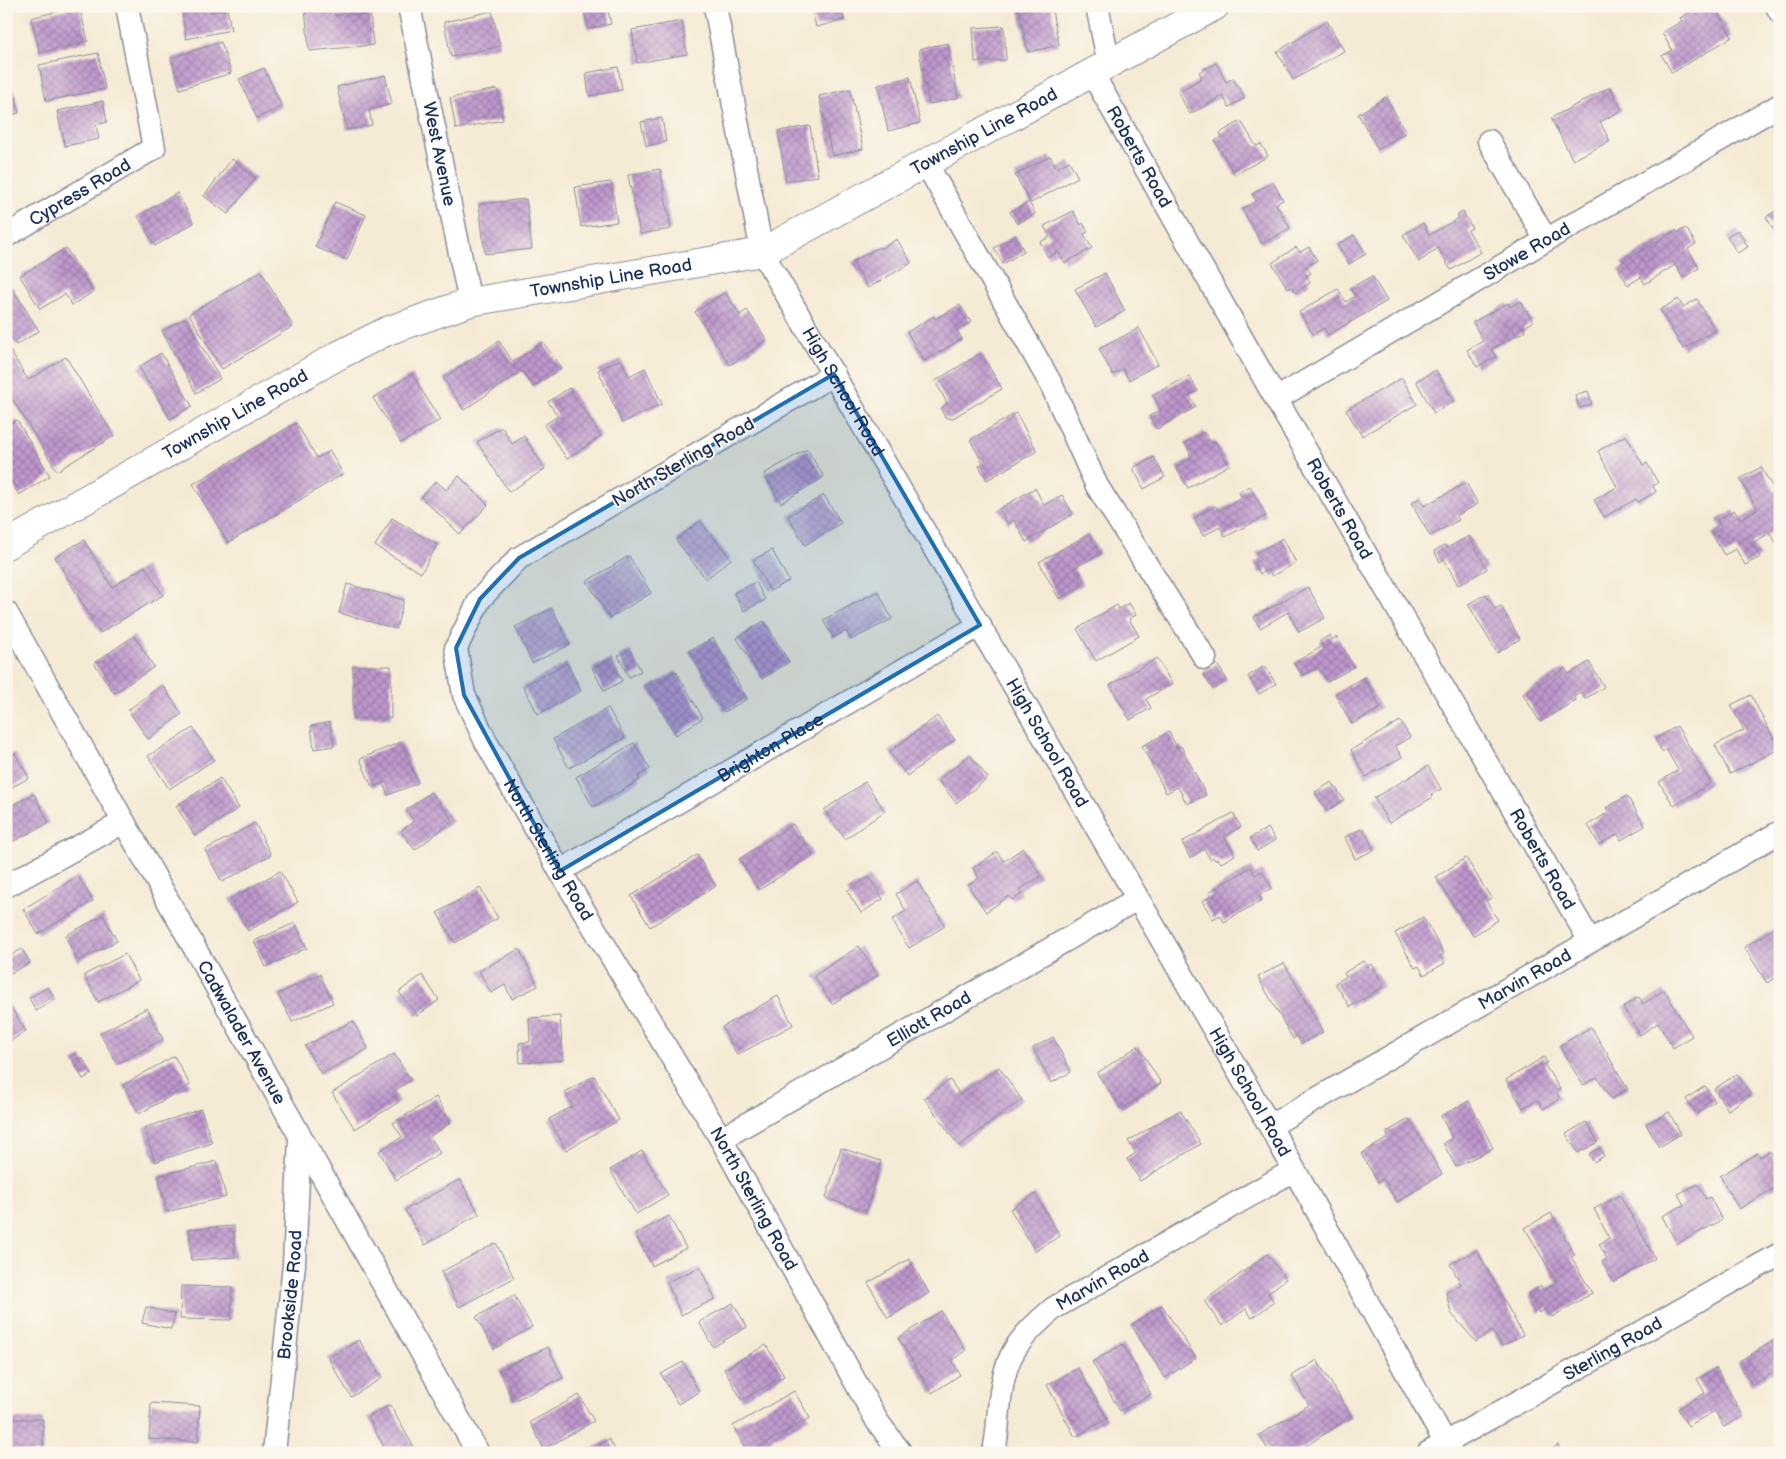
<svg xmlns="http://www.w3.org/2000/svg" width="1786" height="1459" font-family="'Balsamiq Sans',sans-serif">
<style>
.building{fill:url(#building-cross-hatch)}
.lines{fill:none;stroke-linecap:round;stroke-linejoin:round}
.minor-casing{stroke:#888c99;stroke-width:25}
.primary-casing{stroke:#888c99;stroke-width:30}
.minor{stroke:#fff;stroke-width:22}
.primary{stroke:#fff;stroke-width:28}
.marked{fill:#1f6fb2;fill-opacity:0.2;stroke:#1f6fb2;stroke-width:4;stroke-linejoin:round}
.labels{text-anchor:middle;stroke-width:4;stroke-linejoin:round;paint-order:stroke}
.street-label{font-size:18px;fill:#1b2f5e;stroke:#fbf7ec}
</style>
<defs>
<pattern id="building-cross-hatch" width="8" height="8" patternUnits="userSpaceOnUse" patternTransform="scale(1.25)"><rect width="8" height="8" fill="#be97cc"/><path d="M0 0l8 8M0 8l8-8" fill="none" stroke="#9a7ca9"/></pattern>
</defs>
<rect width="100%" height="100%" fill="#fbf7ec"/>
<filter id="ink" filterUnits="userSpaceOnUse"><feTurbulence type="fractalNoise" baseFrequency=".02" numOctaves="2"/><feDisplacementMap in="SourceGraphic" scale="10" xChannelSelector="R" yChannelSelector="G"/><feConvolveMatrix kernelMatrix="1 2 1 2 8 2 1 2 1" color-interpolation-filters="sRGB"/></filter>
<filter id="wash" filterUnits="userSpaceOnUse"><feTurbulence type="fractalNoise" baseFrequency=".0096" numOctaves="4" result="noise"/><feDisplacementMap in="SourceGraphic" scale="20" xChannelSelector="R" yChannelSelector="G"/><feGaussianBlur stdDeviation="1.12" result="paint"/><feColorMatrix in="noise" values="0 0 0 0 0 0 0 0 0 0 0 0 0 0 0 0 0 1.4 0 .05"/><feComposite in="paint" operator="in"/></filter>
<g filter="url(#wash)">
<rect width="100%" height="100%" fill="#f5ead4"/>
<g id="blocks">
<path class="building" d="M79 6 88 41 40 53 31 18Z
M181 6H209L210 12 227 9 231 30 186 39Z
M334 6 335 16 370 13 373 45 309 51 305 8Z
M583 6H607L611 24 588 29Z
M629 6H652V7L630 11Z
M811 6H840L844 20 816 27Z
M1018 6H1051L1059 45 1028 52Z
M1712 6H1714L1732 37 1672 73 1662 56 1672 50 1662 33 1682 21 1680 18 1699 7 1702 12Z
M492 11 500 46 451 57 444 22Z
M682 21 687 54 637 63 632 30Z
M1327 21 1344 51 1293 80 1277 52Z
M1004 26 1006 60 975 62 973 28Z
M221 42 231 73 180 89 171 58Z
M948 43 958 98 929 104 919 49Z
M98 53 105 89 46 101 39 65Z
M1216 63 1226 82 1233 78 1245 98 1229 107 1223 96 1190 114 1178 92 1202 78 1199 72Z
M618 67 622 90 589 96 586 73Z
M264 68 282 107 257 118 239 79Z
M385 75 392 104 369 110 372 125 347 130 337 87Z
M910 77 920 123 888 131 878 85Z
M1610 87 1622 110 1600 122 1610 141 1573 160 1551 118Z
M497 89 503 120 456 129 450 98Z
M850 89 863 149 832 156 819 96Z
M15 92 19 113 6 116V94Z
M1386 97 1406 132 1378 149 1358 114Z
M103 101 107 122 96 125 99 139 65 146 57 111Z
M662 118 666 142 646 146 641 122Z
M1241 121 1256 146 1261 144 1268 156 1235 175 1215 141 1222 137 1220 133Z
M810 126 818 176 786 181 778 131Z
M1050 156 1057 168 1069 161 1078 177 1031 203 1015 175Z
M232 159 256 178 228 214 204 196Z
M660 169 671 229 640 234 628 175Z
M611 182 617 222 581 227 575 187Z
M1273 182 1283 200 1276 204 1290 228 1262 244 1242 209 1256 201 1252 194Z
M177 193 194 223 155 246 138 216Z
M526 199 532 249 485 254 479 204Z
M335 202 366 215 347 260 315 247Z
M1029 202 1035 214 1017 224 1010 212Z
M1780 208V240L1766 217Z
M1073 211 1081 225 1083 223 1088 232 1084 234 1092 248 1065 263 1058 252 1048 257 1040 242 1050 237 1044 226Z
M1463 212 1472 228 1468 230 1481 252 1451 270 1438 248 1419 262 1403 235 1423 223 1429 235 1459 218 1457 215Z
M1686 228 1696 244 1688 249 1699 268 1683 278 1675 265 1645 284 1641 277 1628 285 1619 270 1624 267 1621 263 1676 230 1677 233Z
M1738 230 1748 247 1737 253 1727 236Z
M1015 235 1024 251 1003 264 994 248Z
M1354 235 1366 254 1349 264 1337 245Z
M897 239 911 263 868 288 852 262 879 247 880 249Z
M1296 247 1300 252 1309 247 1317 260 1306 267 1311 273 1306 276 1310 283 1295 293 1292 287 1288 289 1272 263Z
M66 248 93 292 72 305 65 294 40 309 20 276Z
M261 271 293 326 222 369 189 314Z
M1105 273 1125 311 1096 327 1075 289Z
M1372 276 1387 301 1328 335 1324 328 1313 334 1299 312 1338 289 1346 302 1355 296 1350 288Z
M11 286 39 331 16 345 6 329V289Z
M725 292 740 315 747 310 767 340 730 365 695 312Z
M1678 299 1683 307 1697 299 1715 330 1683 349 1660 310Z
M1521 301 1533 322 1523 328 1525 331 1491 349 1496 357 1477 367 1467 350 1483 341 1473 322 1508 303 1510 307Z
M960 305 971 322 957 330 962 339 924 361 907 332 934 316 935 319Z
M186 318 220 379 196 393 162 331Z
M1139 328 1158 364 1129 380 1123 369 1113 375 1099 349Z
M499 341 513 362 543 342 561 368 533 387 522 371 464 410 443 378Z
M6 344 28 380 66 357 114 436 57 471 6 389Z
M161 353 192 406 170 419 139 367Z
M981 353 1002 389 951 419 945 417 941 409 947 403 935 381Z
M621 359 629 376 645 368 662 404 622 423 598 370Z
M1436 370 1454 401 1434 413 1416 381Z
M412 374 440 420 401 443 373 398Z
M1189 376 1198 391 1189 395 1196 407 1157 429 1149 416 1161 410 1153 395Z
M1402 378 1417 404 1362 436 1346 410Z
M569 388 601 436 567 459 544 425 558 416 548 402Z
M1588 391 1592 404 1579 408 1575 395Z
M1016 413 1037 451 987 480 979 466 983 463 970 440Z
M17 420 50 476 19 495 6 473V426Z
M296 423 317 458 330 451 343 474 228 543 193 484Z
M502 427 512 444 524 436 545 469 509 492 477 442Z
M1204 432 1211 443 1215 441 1229 465 1188 488 1176 467 1192 458 1185 443Z
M1626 435 1643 465 1647 463 1658 483 1653 486 1656 492 1638 502 1636 499 1604 517 1594 500 1617 487 1598 451Z
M807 449 824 477 781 503 764 474Z
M1154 457 1165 477 1144 489 1133 468Z
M1761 467 1775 491 1780 488V549L1770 533 1752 543 1760 557 1745 565 1736 549 1724 555 1712 534 1721 528 1717 520 1734 510 1740 519 1757 509 1740 479Z
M459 476 488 505 460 534 421 497 436 481 446 490Z
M1466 483 1478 504 1456 516 1459 520 1430 536 1411 503 1420 498 1424 506Z
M1250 486 1266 516 1225 537 1220 527 1203 536 1194 518 1216 506 1218 511 1242 498 1239 492Z
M1035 488 1044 505 1062 495 1073 514 1026 542 1014 520 1008 524 999 509Z
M824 495 841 523 805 545 788 516Z
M392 518 437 545 421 573 375 546Z
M700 521 731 559 706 579 676 540Z
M1089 534 1100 554 1074 568 1083 585 1059 599 1039 562Z
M1469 536 1487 569 1458 585 1444 559 1440 562 1434 551 1445 545 1447 548Z
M1283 538 1296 563 1272 576 1268 569 1260 574 1254 563 1260 559 1256 553Z
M84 540 112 587 145 566 163 595 100 633 55 557Z
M772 550 789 581 770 591 753 560Z
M629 556 651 593 610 618 587 581Z
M756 582 765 600 744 611 734 593Z
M347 584 404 600 396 629 339 613Z
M1308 587 1325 618 1299 632 1288 612 1260 628 1254 617Z
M878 591 892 619 851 640 846 631 833 638 823 620Z
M1486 594 1495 609 1501 606 1520 639 1497 653 1468 604Z
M1129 603 1136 615 1129 619 1139 636 1096 661 1077 629 1117 605 1119 609Z
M552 608 570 645 532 663 515 627Z
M764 621 789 662 762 679 737 638Z
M1330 635 1332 640 1337 637 1354 667 1327 682 1318 667 1302 676 1294 663 1323 646 1320 641Z
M134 636 154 667 114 693 94 663Z
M713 638 747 699 724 712 689 651Z
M630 650 641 671 629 677 618 656Z
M1157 658 1172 684 1146 699 1151 708 1130 720 1110 685Z
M611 659 622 681 604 691 592 668Z
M1589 662 1604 687 1585 699 1581 692 1574 697 1576 700 1540 722 1523 694 1565 668 1569 674Z
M567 663 581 691 538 714 523 686Z
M1217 664 1227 680 1213 690 1203 674Z
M353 666H391V718H353Z
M1265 666 1276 684 1259 694 1248 676Z
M676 671 703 718 676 735 648 688Z
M1364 677 1381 708 1352 724 1335 694Z
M162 685 182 714 148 739 128 710Z
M1751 695 1779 749 1730 774 1715 745 1744 730 1731 705Z
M608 708 625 738 569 768 553 739Z
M937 716 955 740 907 776 889 752Z
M1400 721 1410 737 1395 746 1402 757 1366 777 1351 750Z
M330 722 334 746 314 749 311 726Z
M1677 726 1711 783 1674 806 1659 782 1678 770 1666 749 1662 752 1655 739Z
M193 728 214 760 169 789 148 756Z
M1169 732 1177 748 1181 746 1206 795 1187 804 1178 787 1166 793 1142 746Z
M401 742 418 783 388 795 383 783 372 787 360 759Z
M634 743 650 769 638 776 640 780 593 807 576 777Z
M15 753 29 778 6 790V757Z
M970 755 988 778 956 803 938 780Z
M1428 766 1441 789 1431 794 1433 797 1389 823 1374 798Z
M220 778 239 808 195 836 176 806Z
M865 782 885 811 845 839 824 810Z
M1332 782 1344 800 1326 811 1315 792Z
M431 792 453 821 415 850 401 831 414 821 406 810Z
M34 794 49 823 6 845V808Z
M1627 796 1645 826 1621 840 1618 834 1599 845 1588 825 1609 812 1606 808Z
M1233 813 1241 827 1224 836 1235 855 1221 863 1218 859 1215 860 1213 857 1210 859 1204 849 1190 858 1182 842Z
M255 823 271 855 222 882 205 850Z
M793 824 813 855 759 890 739 859Z
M1268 828 1275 840 1257 851 1250 838Z
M1363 828 1374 850 1355 859 1345 837Z
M1023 848 1041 876 1019 890 1022 894 1012 900 1009 896 986 912 968 885 979 878 973 868 997 852 1004 861Z
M697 855 716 886 650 927 631 896Z
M1466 858 1491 898 1486 901 1498 920 1473 936 1436 877Z
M1251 867 1255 875 1262 871 1272 888 1259 895 1262 900 1224 922 1220 915 1213 919 1202 901 1211 896 1209 892Z
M280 871 298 902 248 931 230 899Z
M78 876 93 901 38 934 23 909Z
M869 877 883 899 861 913 847 891Z
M917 881 945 926 909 948 892 920 906 911 896 894Z
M480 888 498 918 455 943 437 913Z
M103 915 117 941 78 961 65 936Z
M1423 917 1444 954 1440 956 1445 963 1424 975 1419 966 1415 968 1395 933Z
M295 923 307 948 266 967 254 941Z
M1780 925V975L1767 983 1744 947Z
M859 946 878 975 832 1004 814 976Z
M22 949 30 963 11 973 6 965V958Z
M519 949 538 986 512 999 505 985 491 993 479 971Z
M125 954 139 980 98 1002 84 975Z
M1363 961 1367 967 1371 964 1384 986 1350 1007 1335 983 1346 977 1344 973Z
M1284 963 1323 1032 1301 1044 1297 1036 1293 1039 1258 977Z
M320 974 333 1003 292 1022 278 994Z
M422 975 439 1000 417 1016 399 992Z
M48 987 55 1000 36 1011 29 998Z
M1664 990 1692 1036 1673 1048 1658 1023 1640 1035 1623 1007 1639 997 1643 1004Z
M778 996 793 1025 737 1055 722 1027Z
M6 1000 26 1031 6 1044Z
M147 1008 163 1039 117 1064 100 1033Z
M560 1016 563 1060 520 1063 519 1043 530 1042 529 1018Z
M353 1021 368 1049 321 1074 305 1046Z
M1591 1027 1628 1089 1611 1099 1597 1077 1583 1085 1559 1046Z
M1053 1037 1071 1072 1051 1083 1033 1048Z
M1138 1046 1161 1083 1121 1109 1097 1073Z
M394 1054 411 1080 393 1092 399 1102 355 1129 332 1093Z
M174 1056 190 1085 139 1114 123 1085Z
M82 1057 92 1074 83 1079 73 1061Z
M1544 1057 1547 1063 1544 1064 1560 1089 1556 1091 1560 1099 1543 1109 1538 1100 1523 1108 1506 1080Z
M999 1067 1022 1100 959 1146 924 1098 950 1080 960 1095Z
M1737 1074 1751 1095 1728 1110 1714 1089Z
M594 1076 619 1120 566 1150 549 1119 573 1106 565 1092Z
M1705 1086 1715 1101 1697 1114 1686 1099Z
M436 1097 451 1123 430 1136 440 1153 396 1180 379 1151 402 1137 393 1123Z
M1469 1101 1493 1148 1456 1167 1443 1143 1452 1138 1441 1116Z
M201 1109 212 1143 155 1162 144 1128Z
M1180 1110 1201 1144 1140 1181 1127 1159 1136 1153 1128 1141Z
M1669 1112 1681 1134 1659 1147 1646 1124Z
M1409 1119 1442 1174 1397 1202 1383 1179 1378 1182 1361 1154 1388 1138 1387 1132Z
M1586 1122 1598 1142 1578 1153 1566 1134Z
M841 1148 881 1161 866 1211 826 1198Z
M1599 1148 1604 1156 1594 1162 1589 1154Z
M642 1151 668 1195 636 1214 610 1170Z
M1770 1151 1780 1167V1181L1777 1183 1779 1185 1739 1209 1720 1176 1758 1153 1760 1157Z
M217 1161 226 1197 167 1212 158 1176Z
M460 1179 479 1214 425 1245 405 1210Z
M1698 1184 1706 1199 1710 1197 1722 1220 1677 1244 1662 1216 1684 1205 1678 1194Z
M1035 1194 1060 1236 1035 1251 1010 1209Z
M1620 1195 1655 1258 1613 1282 1602 1262 1607 1259 1599 1244 1609 1238 1594 1209Z
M1551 1213 1575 1255 1571 1257 1592 1293 1552 1317 1547 1308 1539 1313 1528 1294 1541 1286 1543 1290 1557 1283 1525 1228Z
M669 1216 686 1248 652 1266 635 1234Z
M234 1226 235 1257 191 1260 189 1229Z
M496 1243 514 1278 459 1307 441 1272Z
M1477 1250 1523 1335 1502 1346 1492 1331 1476 1342 1451 1313 1446 1293 1461 1284 1450 1264Z
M1267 1254 1286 1279 1268 1293 1274 1302 1252 1318 1246 1309 1222 1326 1204 1301Z
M909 1259 929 1293 888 1318 868 1283Z
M700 1267 715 1299 681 1315 667 1282Z
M181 1286 232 1287 231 1320 180 1319Z
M514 1295 532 1327 494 1349 476 1317Z
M733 1303 747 1327 713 1347 699 1322Z
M1162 1305 1196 1358 1165 1378 1131 1325Z
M146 1307 175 1314 171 1329 142 1323Z
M941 1311 966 1351 952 1360 960 1375 932 1393 898 1338Z
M1780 1337V1375L1777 1370 1752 1385 1738 1362Z
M359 1340 382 1378 351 1397 328 1358Z
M1123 1344 1151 1394 1120 1411 1092 1362Z
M766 1345 784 1376 742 1400 724 1369Z
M548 1347 563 1378 513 1401 499 1370Z
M1317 1360 1352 1417 1294 1453H1270L1259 1435 1309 1405 1292 1376Z
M683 1362 699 1392 678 1404 661 1374Z
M1078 1368 1107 1419 1075 1437 1047 1385Z
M1716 1368 1743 1416 1724 1427 1715 1411 1688 1426 1678 1409 1705 1393 1697 1379Z
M794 1391 810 1418 748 1453 733 1426Z
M579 1395 594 1421 544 1449 530 1422Z
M151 1403 200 1406 198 1442 149 1439Z
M390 1405 416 1451 412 1453H387L368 1417Z
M6 1419H43V1453H6Z
M609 1439 617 1453H584Z
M1558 1445 1563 1453H1547Z"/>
</g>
</g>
<g filter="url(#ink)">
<use href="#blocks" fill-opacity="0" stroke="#888c99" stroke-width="1"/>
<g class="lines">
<defs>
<g id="minor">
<path id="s1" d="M409 6 470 302"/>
<path id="s2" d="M715 6 762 252 1270 1126 1451 1453"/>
<path d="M1097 6 1109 64"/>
<path d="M1777 6 1780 12"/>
<path id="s3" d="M1092 73 1276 399 1590 941"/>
<path d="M1489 141 1546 240"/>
<path d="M926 163 1051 384 1097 486 1205 658"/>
<path id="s4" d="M6 236 154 148 127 6"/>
<path id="s5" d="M834 374 519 558 480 599 456 648 464 695 486 742 560 871 721 1139 877 1421 901 1453"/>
<path id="s6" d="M1276 399 1546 240 1780 105"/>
<path id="s7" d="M6 612 478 1453"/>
<path id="s8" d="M560 871 980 625"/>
<path d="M6 886 124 822"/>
<path id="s9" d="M1270 1126 1780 832"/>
<path id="s10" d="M721 1139 1137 899"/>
<path id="s11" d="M274 1453 294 1264 300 1138"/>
<path id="s12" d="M993 1453C998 1440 997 1424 999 1410 1003 1358 1015 1341 1054 1308L1294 1170"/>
<path id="s13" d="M1428 1453 1780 1254"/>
</g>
<g id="primary">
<path id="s14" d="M6 545 339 355 387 331 470 302 762 252 1215 6"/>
</g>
</defs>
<use href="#minor" class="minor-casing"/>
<use href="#primary" class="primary-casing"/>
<use href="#minor" class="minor"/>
<use href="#primary" class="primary"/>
</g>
</g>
<path class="marked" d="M834 374 980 625 560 871 464 695 456 648 480 599 519 558Z"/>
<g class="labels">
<g class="street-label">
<text dy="6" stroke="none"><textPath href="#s14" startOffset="1074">Township Line Road</textPath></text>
<text dy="6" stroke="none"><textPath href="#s1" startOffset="151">West Avenue</textPath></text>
<text dy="6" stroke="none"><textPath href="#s3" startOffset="96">Roberts Road</textPath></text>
<text dy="6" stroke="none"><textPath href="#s4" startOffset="86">Cypress Road</textPath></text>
<text dy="6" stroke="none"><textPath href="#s6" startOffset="291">Stowe Road</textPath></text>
<text dy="6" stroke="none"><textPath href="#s14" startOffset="668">Township Line Road</textPath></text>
<text dy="6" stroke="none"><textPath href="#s2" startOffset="412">High School Road</textPath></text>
<text dy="6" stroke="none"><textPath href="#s14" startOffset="264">Township Line Road</textPath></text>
<text transform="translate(683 462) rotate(-30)" y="6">North Sterling Road</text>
<text dy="6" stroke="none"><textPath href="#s3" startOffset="501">Roberts Road</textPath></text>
<text dy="6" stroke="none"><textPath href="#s2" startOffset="818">High School Road</textPath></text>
<text dy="6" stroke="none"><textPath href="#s8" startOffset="244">Brighton Place</textPath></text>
<text dy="6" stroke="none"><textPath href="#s5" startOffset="700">North Sterling Road</textPath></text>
<text dy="6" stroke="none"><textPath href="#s3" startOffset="906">Roberts Road</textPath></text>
<text dy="6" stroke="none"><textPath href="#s9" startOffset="294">Marvin Road</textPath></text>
<text dy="6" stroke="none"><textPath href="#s10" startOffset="240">Elliott Road</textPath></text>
<text dy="6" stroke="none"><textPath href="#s7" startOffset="482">Cadwalader Avenue</textPath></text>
<text dy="6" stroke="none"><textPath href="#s2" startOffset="1222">High School Road</textPath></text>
<text dy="6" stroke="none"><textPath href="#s5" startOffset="1105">North Sterling Road</textPath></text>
<text dy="6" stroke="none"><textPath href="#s12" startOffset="220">Marvin Road</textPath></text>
<text dy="6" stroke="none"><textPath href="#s11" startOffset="159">Brookside Road</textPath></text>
<text dy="6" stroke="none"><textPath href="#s13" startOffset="212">Sterling Road</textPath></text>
</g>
</g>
<rect width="1786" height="1459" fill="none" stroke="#fbf7ec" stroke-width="25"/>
</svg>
